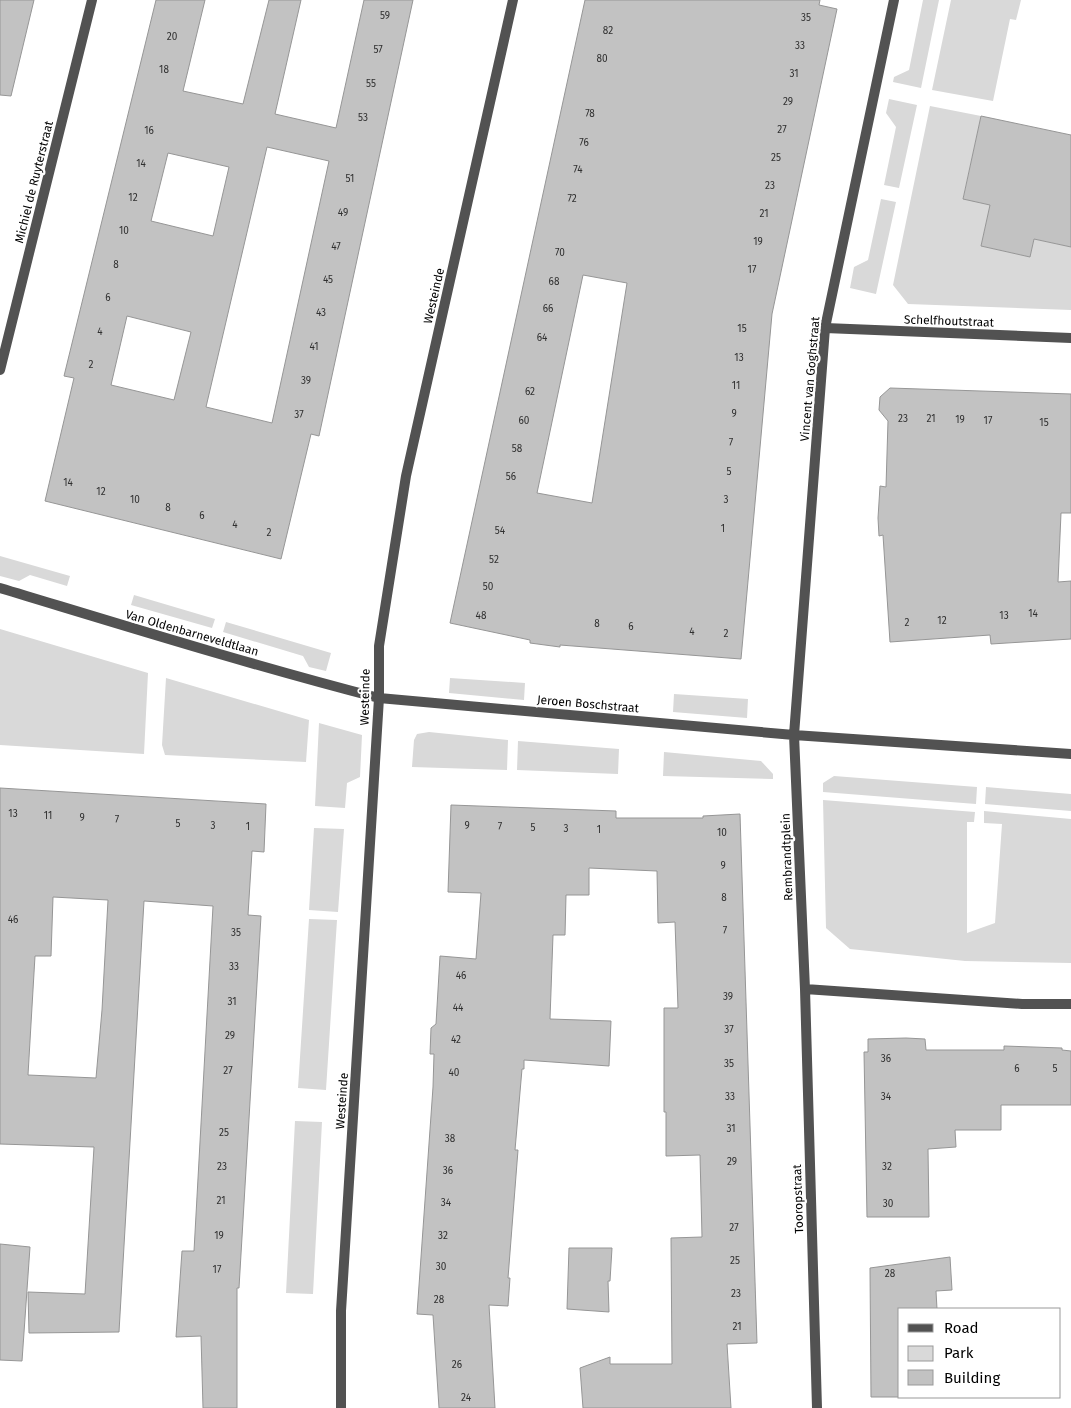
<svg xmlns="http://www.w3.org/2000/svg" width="1071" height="1408" font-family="'Fira Sans',sans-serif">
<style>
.green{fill:#d9d9d9}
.building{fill:#c2c2c2;stroke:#969696;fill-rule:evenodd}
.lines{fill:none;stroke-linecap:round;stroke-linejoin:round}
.minor{stroke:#525252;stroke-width:10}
.labels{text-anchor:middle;stroke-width:4.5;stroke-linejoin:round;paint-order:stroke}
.number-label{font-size:10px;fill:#303030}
.street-label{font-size:12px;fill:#000;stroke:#fff}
</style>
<rect width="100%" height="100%" fill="#fff"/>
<path class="green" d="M923 0H939L921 88 893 82 894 77 909 70Z
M951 0H1021L1016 20 1010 19 993 101 932 90Z
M889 99 917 105 899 188 884 185 896 127 886 113Z
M930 106 981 116 963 198 990 205 981 246 1030 257 1034 239 1071 247V310L908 304 893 285Z
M881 199 896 202 876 294 850 288 854 267 868 260Z
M0 556 70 576 67 586 30 575 19 581 0 576Z
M134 595 215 619 212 628 131 605Z
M226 622 331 653 326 671 309 667 303 656 223 632Z
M0 629 148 673 144 754 0 745Z
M166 678 309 720 306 762 165 755 162 745Z
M450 678 525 683 524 700 449 693Z
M674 694 748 699 747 718 673 712Z
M319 723 362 735 360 777 347 783 345 808 315 806Z
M429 732 508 740 507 770 412 767 414 740 417 734Z
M518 741 619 749 618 774 517 770Z
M664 752 761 761 773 774V779L663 776Z
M834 776 977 787 976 804 823 792V783Z
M986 787 1071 794V811L985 804Z
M823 800 975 812 974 822H967V933L995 923 1002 824 984 823V811L1071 819V963L965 961 850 949 826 928Z
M314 828 344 829 338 912 309 910Z
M309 919 337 920 326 1090 298 1088Z
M295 1121 322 1122 313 1294 286 1293Z"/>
<path class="building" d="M0 0H34L11 96 0 95Z
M156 0H205L183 91 243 104 269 0H301L275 114 336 128 364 0H413L319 436 311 434 281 559 45 501 74 378 64 376ZM267 147 329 161 272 423 206 407ZM168 153 229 167 213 236 151 221ZM127 316 191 332 174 400 111 385Z
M585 0H820L819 5 837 9 772 314 741 659 560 645V647L530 643V640L450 623ZM583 275 627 283 592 503 537 493Z
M981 116 1071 135V247L1034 239 1030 257 981 246 990 205 963 199Z
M890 388 1071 394V513H1061L1058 582 1071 581V639L991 644 990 635 890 642 883 535 879 536 878 518 880 486 886 487 888 421 879 410 880 397Z
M0 788 266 804 264 852 252 851 248 915 261 916 239 1288H237V1408H203L201 1336 176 1337 182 1251H194L213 906 144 901 119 1332 29 1333 28 1292 85 1294 94 1147 0 1144ZM53 897 108 900 102 1010 96 1078 28 1075 35 956H51Z
M451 805 616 811V818H703V816L740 814 757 1343 727 1344 731 1408H583L580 1368 610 1357V1364H672L671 1238 702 1237 700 1155 666 1156V1112H664V1008H678L675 922 658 923 657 871 589 868V895H566L565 935H553L550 1019 611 1021 609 1066 524 1060V1069H522L515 1150H518L508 1278H510L508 1306 489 1305 495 1408H439L433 1315 417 1314 433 1087 434 1054H430L431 1028 436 1024 440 956 476 959 481 893 448 892Z
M906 1038 925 1039 926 1050H1004V1046L1062 1048V1050L1071 1051V1105H1001V1130H955L956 1147 928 1149 929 1217H867L864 1052H868V1039Z
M0 1244 30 1247 22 1361 0 1360Z
M569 1248H612L610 1281H608L609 1312 567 1309Z
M950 1257 952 1290 936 1291 937 1309H900V1397H871L870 1268Z"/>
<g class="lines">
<path class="minor" d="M894 0 825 328 794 735 805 989 1022 1004H1071
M825 328 1071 338
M0 370 92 0
M0 588C126 626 251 665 379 698L794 735 1071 754
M805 989 817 1408
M341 1408V1311L379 698V646L406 476 513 0"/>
</g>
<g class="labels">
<g class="number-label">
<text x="385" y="19">59</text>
<text x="806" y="21">35</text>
<text x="608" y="34">82</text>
<text x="172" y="40">20</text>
<text x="800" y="49">33</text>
<text x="378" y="53">57</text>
<text x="602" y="62">80</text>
<text x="164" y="73">18</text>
<text x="794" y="77">31</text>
<text x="371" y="87">55</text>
<text x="788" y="105">29</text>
<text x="590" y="117">78</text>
<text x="363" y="121">53</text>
<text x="782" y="133">27</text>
<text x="149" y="134">16</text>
<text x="584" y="146">76</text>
<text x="776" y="161">25</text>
<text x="141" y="167">14</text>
<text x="578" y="173">74</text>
<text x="350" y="182">51</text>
<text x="770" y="189">23</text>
<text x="133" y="201">12</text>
<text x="572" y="202">72</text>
<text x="343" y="216">49</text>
<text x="764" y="217">21</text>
<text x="124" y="234">10</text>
<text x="758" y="245">19</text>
<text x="336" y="250">47</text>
<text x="560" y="256">70</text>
<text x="116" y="268">8</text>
<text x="752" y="273">17</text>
<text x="328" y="283">45</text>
<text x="554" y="285">68</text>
<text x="108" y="301">6</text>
<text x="548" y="312">66</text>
<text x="321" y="316">43</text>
<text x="742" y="332">15</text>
<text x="100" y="335">4</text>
<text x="542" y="341">64</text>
<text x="314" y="350">41</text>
<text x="739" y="361">13</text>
<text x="91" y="368">2</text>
<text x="306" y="384">39</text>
<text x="736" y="389">11</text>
<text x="530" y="395">62</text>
<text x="734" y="417">9</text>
<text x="299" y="418">37</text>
<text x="903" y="422">23</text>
<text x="931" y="422">21</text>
<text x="960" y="423">19</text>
<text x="524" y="424">60</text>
<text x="988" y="424">17</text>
<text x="1044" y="426">15</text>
<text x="731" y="446">7</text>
<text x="517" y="452">58</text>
<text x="729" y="475">5</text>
<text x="511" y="480">56</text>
<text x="68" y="486">14</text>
<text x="101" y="495">12</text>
<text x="135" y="503">10</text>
<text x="726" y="503">3</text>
<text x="168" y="511">8</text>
<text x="202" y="519">6</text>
<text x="235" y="528">4</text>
<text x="723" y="532">1</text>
<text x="500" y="534">54</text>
<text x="269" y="536">2</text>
<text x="494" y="563">52</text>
<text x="488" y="590">50</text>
<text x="1033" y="617">14</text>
<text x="481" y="619">48</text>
<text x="1004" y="619">13</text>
<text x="942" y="624">12</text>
<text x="907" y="626">2</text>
<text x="597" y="627">8</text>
<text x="631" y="630">6</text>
<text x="692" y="635">4</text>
<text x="726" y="637">2</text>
<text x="13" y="817">13</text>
<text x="48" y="819">11</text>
<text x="82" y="821">9</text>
<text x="117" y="823">7</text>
<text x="178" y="827">5</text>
<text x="213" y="829">3</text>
<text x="467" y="829">9</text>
<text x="248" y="830">1</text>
<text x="500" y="830">7</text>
<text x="533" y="831">5</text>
<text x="566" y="832">3</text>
<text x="599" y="833">1</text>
<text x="722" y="836">10</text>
<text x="723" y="869">9</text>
<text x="724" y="901">8</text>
<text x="13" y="923">46</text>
<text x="725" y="934">7</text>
<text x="236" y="936">35</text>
<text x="234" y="970">33</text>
<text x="461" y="979">46</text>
<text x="728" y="1000">39</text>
<text x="232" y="1005">31</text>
<text x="458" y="1011">44</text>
<text x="729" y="1033">37</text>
<text x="230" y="1039">29</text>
<text x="456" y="1043">42</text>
<text x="886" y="1062">36</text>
<text x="729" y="1067">35</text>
<text x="1017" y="1072">6</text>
<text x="1055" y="1072">5</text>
<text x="228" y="1074">27</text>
<text x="454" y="1076">40</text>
<text x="730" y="1100">33</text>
<text x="886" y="1100">34</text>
<text x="731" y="1132">31</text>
<text x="224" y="1136">25</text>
<text x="450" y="1142">38</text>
<text x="732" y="1165">29</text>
<text x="222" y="1170">23</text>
<text x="887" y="1170">32</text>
<text x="448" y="1174">36</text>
<text x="221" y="1204">21</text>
<text x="446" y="1206">34</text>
<text x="888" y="1207">30</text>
<text x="734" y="1231">27</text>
<text x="219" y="1239">19</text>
<text x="443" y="1239">32</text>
<text x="735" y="1264">25</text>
<text x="441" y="1270">30</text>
<text x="217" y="1273">17</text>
<text x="890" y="1277">28</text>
<text x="736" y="1297">23</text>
<text x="439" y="1303">28</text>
<text x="737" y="1330">21</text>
<text x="457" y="1368">26</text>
<text x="466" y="1401">24</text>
</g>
<g class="street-label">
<text transform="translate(34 182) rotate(-76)" y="4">Michiel de Ruyterstraat</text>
<text transform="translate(434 296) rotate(-77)" y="4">Westeinde</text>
<text transform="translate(949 321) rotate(2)" y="4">Schelfhoutstraat</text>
<text transform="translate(810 379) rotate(-85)" y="4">Vincent van Goghstraat</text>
<text transform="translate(192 633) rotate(16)" y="4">Van Oldenbarneveldtlaan</text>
<text transform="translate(365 697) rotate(-89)" y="4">Westeinde</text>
<text transform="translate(588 704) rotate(5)" y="4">Jeroen Boschstraat</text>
<text transform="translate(787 857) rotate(-92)" y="4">Rembrandtplein</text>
<text transform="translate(342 1101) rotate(-86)" y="4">Westeinde</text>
<text transform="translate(798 1199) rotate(-92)" y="4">Tooropstraat</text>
</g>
</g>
<rect x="898" y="1308" width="162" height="90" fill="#ffffff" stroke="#999999"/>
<rect x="908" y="1324" width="25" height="8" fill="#525252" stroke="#999999"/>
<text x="944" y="1333" font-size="15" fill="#000000">Road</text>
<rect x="908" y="1346" width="25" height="15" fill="#d9d9d9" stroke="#999999"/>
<text x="944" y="1358" font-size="15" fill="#000000">Park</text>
<rect x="908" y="1370" width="25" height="15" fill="#c2c2c2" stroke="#999999"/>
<text x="944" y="1383" font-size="15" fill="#000000">Building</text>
</svg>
